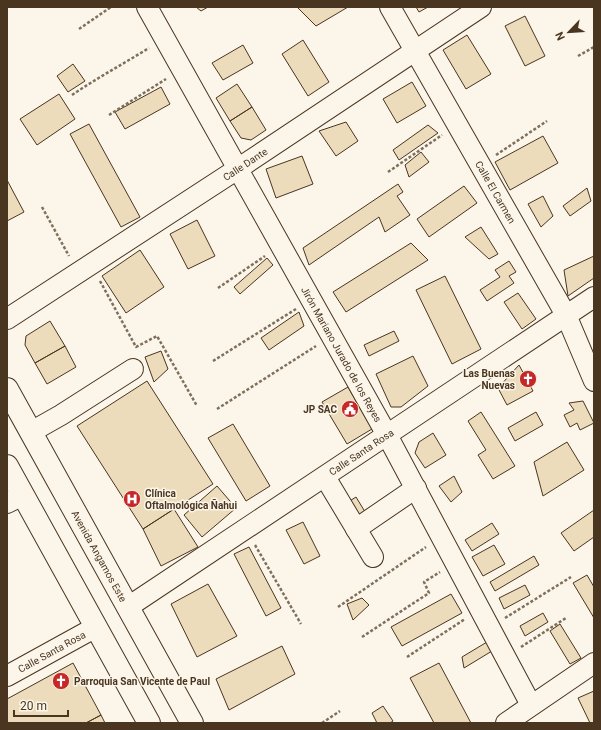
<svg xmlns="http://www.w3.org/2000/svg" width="601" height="730" font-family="Roboto,sans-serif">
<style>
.building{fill:#ecdcbc;stroke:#4a3520}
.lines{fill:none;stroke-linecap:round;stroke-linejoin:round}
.minor-casing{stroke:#4a3520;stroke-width:22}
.major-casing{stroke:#4a3520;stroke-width:24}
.path{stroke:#7f6f5c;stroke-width:2.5;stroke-dasharray:3 2;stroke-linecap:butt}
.minor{stroke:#fbf6e9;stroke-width:20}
.major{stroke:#fbf6e9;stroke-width:22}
.labels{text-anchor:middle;stroke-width:3;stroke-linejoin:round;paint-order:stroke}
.street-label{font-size:10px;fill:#4a3520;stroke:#fbf6e9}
.poi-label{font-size:10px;font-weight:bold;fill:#4a3520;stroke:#fbf6e9;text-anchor:end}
</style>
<rect width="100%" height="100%" fill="#fbf6e9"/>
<path class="building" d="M196 7H208L201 11Z
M297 7H348L316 26Z
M416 7H428L419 12Z
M525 16 545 56 525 66 505 26Z
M467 35 491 74 466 89 443 50Z
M303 40 329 82 308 96 282 54Z
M243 45 253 63 223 80 212 63Z
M73 64 85 81 68 92 57 76Z
M412 82 426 106 397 123 383 99Z
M237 84 252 107 230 121 216 98Z
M161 87 170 104 125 129 115 112Z
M59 94 75 119 37 145 20 119Z
M252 107 266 130 251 140 241 138 230 121Z
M346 122 358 141 336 156 319 131Z
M89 124 140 217 121 227 70 134Z
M428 125 438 133 399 160 393 150Z
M543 136 558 163 510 190 495 162Z
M421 152 429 162 409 177 405 165Z
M302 156 313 184 276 198 266 169Z
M7 180 24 212 7 221Z
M398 184 403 192 397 196 410 215 385 232 379 217 309 265 303 248Z
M464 186 477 203 429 237 417 219Z
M587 188 591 201 570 216 563 206Z
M543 196 553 216 541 227 528 204Z
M197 220 215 256 188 269 170 234Z
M481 227 498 254 489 259 465 237Z
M411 243 428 260 346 312 333 292Z
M140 250 164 287 126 313 102 276Z
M594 256V278L568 296 564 270Z
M267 258 273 265 240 294 234 287Z
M509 261 516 272 509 276 514 283 487 301 480 290 500 277 495 270Z
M445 276 481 349 452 364 416 290Z
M518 293 536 319 522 329 504 302Z
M299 312 304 326 269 350 261 338Z
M50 321 65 346 35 363 25 345 26 336Z
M394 331 399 341 369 356 364 345Z
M65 346 76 367 47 384 35 363Z
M161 351 168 369 154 382 145 357Z
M413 356 428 386 401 407H391L376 374Z
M519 365 533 391 507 405 498 388Z
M147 381 213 484 143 529 77 426Z
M348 387 372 429 347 444 322 402Z
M583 401 594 423 580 430 577 423 570 427 564 415 574 410 569 403Z
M481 412 515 466 493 479 478 455 486 450 468 421Z
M536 412 543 425 515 441 508 428Z
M233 424 270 486 246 501 208 438Z
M433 433 446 455 425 468 415 453 419 442Z
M567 442 584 470 543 496 534 462Z
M454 476 462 492 451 502 439 486Z
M217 486 236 508 202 537 184 515Z
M356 497 367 515 355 522 345 504Z
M174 509 198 547 161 566 143 529Z
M594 510V537L574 551 561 533Z
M303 522 320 556 304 564 286 530Z
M492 523 499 534 472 551 465 540Z
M494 545 505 564 483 576 472 557Z
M249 547 281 608 266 616 234 554Z
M534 556 539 565 495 591 490 582Z
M587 575 594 587V618L573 583Z
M208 584 237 636 197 657 171 604Z
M525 585 530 595 504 609 499 598Z
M451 594 462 613 402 646 391 627Z
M362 598 369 605 353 620 347 604Z
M543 613 548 622 525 636 520 626Z
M560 624 581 658 570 664 550 631Z
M487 642 492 651 464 668 462 657Z
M282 646 295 674 229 710 216 679Z
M73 663 101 715 86 723H7V699Z
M439 663 471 723H434L410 678Z
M594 691V723H590L578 698Z
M383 706 393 721 390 723H377L372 713Z
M101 715 105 723H86Z"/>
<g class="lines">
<defs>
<g id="minor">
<path id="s1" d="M147 7 387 435 531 705"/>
<path id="s2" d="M390 7 566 315 594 381"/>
<path id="s3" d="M7 319 239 168 481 7"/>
<path d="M31 432 61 415 133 369"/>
<path d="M325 477 373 557"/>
<path d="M7 503 23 495"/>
<path d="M356 529 416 488"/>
<path id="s4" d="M128 607 594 297"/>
<path id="s5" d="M7 676 96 627"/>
<path d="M506 723 594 663"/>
</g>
<g id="major">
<path id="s6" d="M7 389 192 723"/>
<path d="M7 466 149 723"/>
</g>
</defs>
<use href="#minor" class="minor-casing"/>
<use href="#major" class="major-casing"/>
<path class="path" d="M79 29 111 7
M578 56 594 47
M72 95C97 78 123 64 149 48
M109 115 166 79
M496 155 547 121
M388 172 442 135
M42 207 69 256
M100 281 136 347 157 336 197 406
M218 288 265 256
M213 361 296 309
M217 409 316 346
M255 545 301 624
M338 607 426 547
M505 618 571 577
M362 637 429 593 424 582 440 572
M521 647 566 618
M407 657 465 619
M322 723 340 711"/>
<use href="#minor" class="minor"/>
<use href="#major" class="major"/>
</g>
<defs>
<symbol id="church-disc" viewBox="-11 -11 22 22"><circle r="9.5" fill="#c62828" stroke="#fbf6e9"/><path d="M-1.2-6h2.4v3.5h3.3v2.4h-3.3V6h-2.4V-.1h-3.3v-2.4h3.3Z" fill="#fff"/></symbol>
<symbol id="civic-disc" viewBox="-11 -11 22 22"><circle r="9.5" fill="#c62828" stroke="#fbf6e9"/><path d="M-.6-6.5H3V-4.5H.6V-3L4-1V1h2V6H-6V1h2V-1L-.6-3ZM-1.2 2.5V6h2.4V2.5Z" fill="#fff"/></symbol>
<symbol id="hospital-disc" viewBox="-11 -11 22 22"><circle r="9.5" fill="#c62828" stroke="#fbf6e9"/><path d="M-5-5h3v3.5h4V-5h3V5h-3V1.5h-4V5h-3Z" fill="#fff"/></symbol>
</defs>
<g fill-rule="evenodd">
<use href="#church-disc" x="518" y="369" width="20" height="20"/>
<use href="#civic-disc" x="340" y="399" width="20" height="20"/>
<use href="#hospital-disc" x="122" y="489" width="20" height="20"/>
<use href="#church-disc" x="51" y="671" width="20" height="20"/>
</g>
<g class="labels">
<g class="street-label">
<text dy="4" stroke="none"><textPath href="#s3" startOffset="284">Calle Dante</textPath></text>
<text dy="4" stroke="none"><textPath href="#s2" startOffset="213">Calle El Carmen</textPath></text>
<text dy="4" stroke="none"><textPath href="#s1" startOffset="398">Jirón Mariano Jurado de los Reyes</textPath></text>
<text dy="4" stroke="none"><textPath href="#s4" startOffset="280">Calle Santa Rosa</textPath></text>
<text dy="4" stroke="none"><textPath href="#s6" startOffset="191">Avenida Angamos Este</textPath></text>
<text dy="4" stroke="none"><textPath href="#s5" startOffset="51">Calle Santa Rosa</textPath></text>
</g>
<g class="poi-label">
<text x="515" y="377">Las Buenas<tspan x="515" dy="12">Nuevas</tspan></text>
<text x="337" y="413">JP SAC</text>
<text x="145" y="497" text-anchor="start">Clínica<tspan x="145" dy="12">Oftalmológica Ñahui</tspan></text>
<text x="74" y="685" text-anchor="start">Parroquia San Vicente de Paul</text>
</g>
</g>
<rect width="601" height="730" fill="none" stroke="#4a3520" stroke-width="16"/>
<g transform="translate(569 32) rotate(245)" stroke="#fbf6e9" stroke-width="3" paint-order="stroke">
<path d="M0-3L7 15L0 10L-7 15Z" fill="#4a3520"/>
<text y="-6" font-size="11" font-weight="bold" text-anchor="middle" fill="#4a3520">N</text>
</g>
<path d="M14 710v6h54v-6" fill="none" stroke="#4a3520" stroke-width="2"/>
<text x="20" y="710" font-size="12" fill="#4a3520" stroke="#fbf6e9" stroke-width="3" paint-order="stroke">20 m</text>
</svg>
